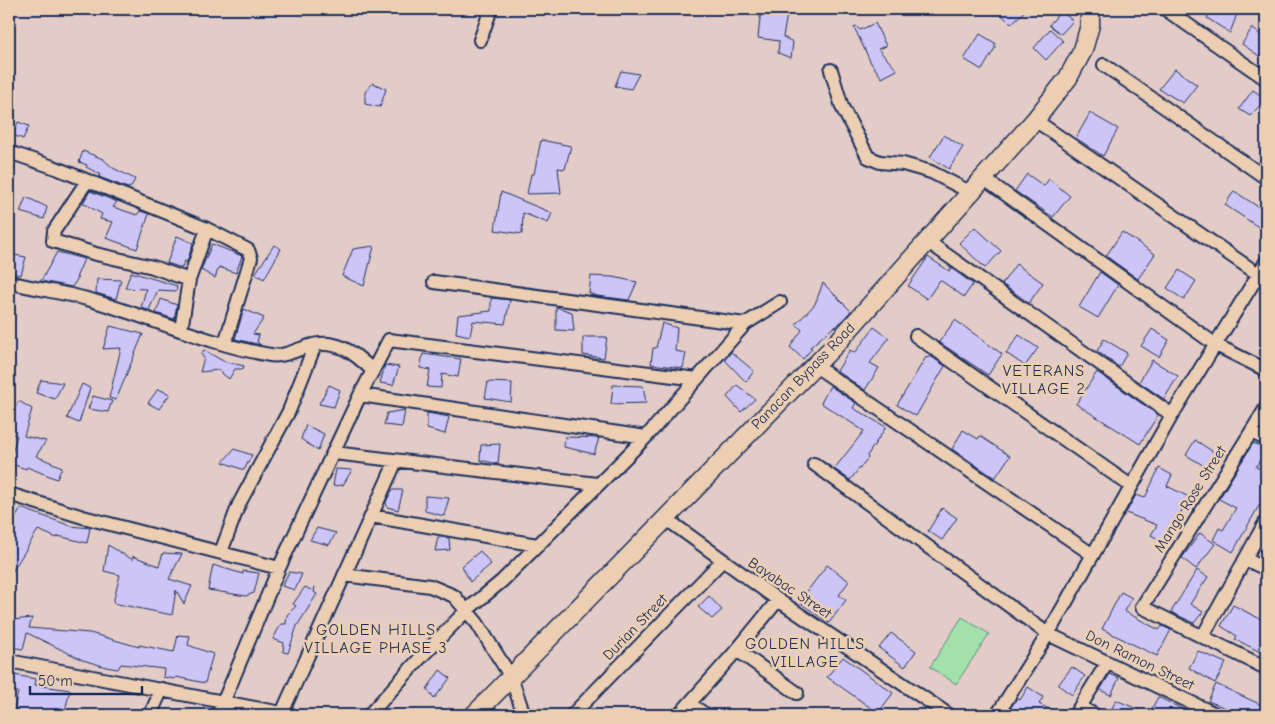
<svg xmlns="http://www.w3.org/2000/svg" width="1275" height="724" font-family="'Comic Neue',sans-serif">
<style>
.green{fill:#a2e1a9;stroke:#5e8884}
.building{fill:#cec5f7;stroke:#1b2f5e}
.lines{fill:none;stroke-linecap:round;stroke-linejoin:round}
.minor-casing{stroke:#1b2f5e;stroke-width:16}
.secondary-casing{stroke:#1b2f5e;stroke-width:21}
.minor{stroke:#eccfb2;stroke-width:12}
.secondary{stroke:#eccfb2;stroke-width:18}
.labels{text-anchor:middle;stroke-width:5;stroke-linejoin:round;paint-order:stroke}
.street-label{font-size:15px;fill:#1b2f5e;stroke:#eccfb2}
.neighbourhood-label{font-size:16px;letter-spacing:1px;fill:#1b2f5e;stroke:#eccfb2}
</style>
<rect width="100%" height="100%" fill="#e3ccc7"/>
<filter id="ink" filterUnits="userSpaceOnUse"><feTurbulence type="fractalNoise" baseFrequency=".02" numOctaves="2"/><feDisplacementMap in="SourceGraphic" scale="10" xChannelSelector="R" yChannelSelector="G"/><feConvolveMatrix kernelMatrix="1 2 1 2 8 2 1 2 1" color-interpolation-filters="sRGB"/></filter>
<g filter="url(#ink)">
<path class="green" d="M962 617 989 634 956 684 930 667Z"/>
<path class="building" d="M761 9H788L783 37 793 42 791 58 778 53 779 41 758 38Z
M996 9H1027L1011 24Z
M1211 9H1228L1237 14 1230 33 1207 18Z
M1061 11 1073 21 1061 34 1049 25Z
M875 23 886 46 878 49 897 70 882 78 871 63 854 27 856 26 860 30Z
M1252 28 1266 39V48L1259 56 1242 44Z
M1050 29 1063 41 1046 60 1034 48Z
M980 34 995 43V48L982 70 964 59Z
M1175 69 1197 85 1183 103 1159 89Z
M621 71 639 74 631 89 615 86Z
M373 83 386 89 380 107 365 104V92Z
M1253 90 1266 99 1250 116 1239 109Z
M1090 113 1118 129 1103 156 1076 138Z
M18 122 29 126 23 139 13 135Z
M944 135 963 147 949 169 930 157Z
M541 140 571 146 565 169 558 168 561 193 527 194 531 174H534Z
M83 151 103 159 113 168 135 179 131 187 128 188 99 177 100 174 86 167 87 165 79 162Z
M1027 174 1044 186 1049 179 1070 196 1053 217 1015 191Z
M90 191 117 202 113 207 137 215 140 211 149 214 137 249 106 238 113 222 100 219 102 214 83 203Z
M1234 191 1266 212V219L1260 228 1225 205Z
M501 192 552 213 548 223 523 213 522 234 495 230Z
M26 197 47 207 44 219 20 212Z
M975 227 1001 251 985 268 959 243Z
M1122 232 1155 254 1138 279 1106 256Z
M177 236 193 243 187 262 184 261 182 268 167 263Z
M212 244 242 256 236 273 219 267 215 278 201 270Z
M274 245 281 249 264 279 255 274Z
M374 246 364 286 342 276 353 249Z
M57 252 84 259 76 278H78L72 287 41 281Z
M9 254 26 257 21 275 9 273Z
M928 257 949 271 951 268 973 284 964 297 940 280 927 299 908 286Z
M1016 264 1043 283 1029 303 1002 284Z
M1179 270 1196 281 1184 300 1167 288Z
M131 272 177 286 176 291 158 290 149 310 141 308 146 289 125 288Z
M1100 272 1118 285 1098 318 1079 307Z
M591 276 613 277 637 282 629 300 597 296 589 293Z
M97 279 121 280 116 299 96 293Z
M823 283 851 311 836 327 835 326 810 347 812 348 803 359 790 347 802 330 796 324 815 304Z
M491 298 510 300 505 324 473 321 470 336 456 333 458 315 491 311Z
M161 299 177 305 174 319 156 313Z
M556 307 572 312 574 331 556 330Z
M244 309 264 318 253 334 259 335 257 342 261 345 235 339Z
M955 320 1002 354 988 375 939 342Z
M662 323 677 328 675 351 686 353 683 368 651 364 653 348H656Z
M110 326 143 334 116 400 109 398 121 348 103 349Z
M874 327 889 338 870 363 879 368 865 390 837 371 850 350 855 353Z
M1152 329 1169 340 1159 357 1141 346Z
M1019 335 1038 348 1025 366 1006 353Z
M583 337H607L604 358 583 355Z
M1104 339 1127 353 1119 367 1097 351Z
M204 350 223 361 244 366 243 369H235L229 379 218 370 200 372 204 358 201 354Z
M731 352 754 371 746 382 725 360Z
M423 354 461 359 458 377 442 374 441 388 427 387 430 370 420 368Z
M930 356 945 366 916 416 897 405 926 357 928 358Z
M1152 360 1178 376 1164 399 1139 382Z
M385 365 399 367 393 385 380 383Z
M1097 372 1158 415 1140 444 1076 404Z
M41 380 63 383 55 399 36 393Z
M488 382 512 383 511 402 485 398Z
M82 384 90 388 79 423 67 418Z
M329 385 340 390 334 407 319 404Z
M613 385 643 386 646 403 611 404Z
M737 385 755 399 741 412 727 397Z
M830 386 856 403 853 408 886 427 867 456 868 458 850 480 834 469 864 431 821 403Z
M158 389 170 394 159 409 148 403Z
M93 396 112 401 108 412 88 409Z
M19 401 32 409 24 436 46 441 36 456 62 467 57 479 27 467 26 469 9 463 17 436 9 431V416Z
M405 410 402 427 384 425 387 413Z
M427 413 449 417 445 434 427 429Z
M306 425 324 434 318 451 301 439Z
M963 430 978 439 980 436 1010 456 995 478 952 449Z
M565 437 599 438 594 454 564 447Z
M1195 440 1215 453 1206 467 1186 455Z
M1253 443 1266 449 1256 467 1266 472V493L1233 552 1213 540 1219 528 1223 530 1236 508 1219 499Z
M500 444 498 464 480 460 481 445Z
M234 449 252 455 244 470 223 462Z
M1159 468 1172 475 1167 486 1189 497 1165 543 1151 535 1157 525 1126 513 1136 495 1145 498Z
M336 469 352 470 343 485 333 486Z
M392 490H403L398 510 387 507 386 502Z
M425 496 449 498 444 516 425 511Z
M21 508 71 526 90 528 87 543 58 536 57 538 38 530 9 577 10 528Z
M942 508 957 518 942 540 928 531Z
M317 528 336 533 329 545 310 540Z
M1200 533 1215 544 1196 569 1182 558Z
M438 537 449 538 450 550 435 551Z
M108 545 133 560V556L159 566 163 553 182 554 169 579 192 586 184 604 176 590 172 615 113 603 120 575 104 571Z
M480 551 491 564 470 582 462 566Z
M213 565 243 574V571L259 573 254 593 246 596 208 590Z
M827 565 849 581 839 595 846 600 829 623 799 602Z
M1197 570 1208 577 1190 604 1203 612 1194 623 1171 612Z
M289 572 302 574 295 590 282 586Z
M315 586 314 592 317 594 297 626 288 653 283 652 284 643 273 639 281 624H286L287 615 296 606 293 604 305 587 311 590Z
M1121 592 1132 598 1124 611 1159 630 1162 626 1171 630 1157 656 1102 629Z
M709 596 722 610 712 619 698 607Z
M1233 605 1266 622V655L1235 639 1237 636 1221 626Z
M32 618 29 628 90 633 139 647V645L174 652 178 635 190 636 188 645 213 654 205 683 176 677 175 679 163 677 164 669 121 664 118 669 106 667 83 660 27 633 23 649 9 647 12 620Z
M891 633 916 651 905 667 879 648Z
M1198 651 1226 663 1215 683 1189 668Z
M843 657 893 693 878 713 827 677Z
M1072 667 1085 676 1072 695 1058 685Z
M440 670 450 678 434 699 427 689Z
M9 674 36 679 35 685 70 690 64 715H13L18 692 9 690Z
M1110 674 1119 678 1111 695 1100 690Z
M1216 684 1266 707V715H1244L1208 701Z
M1028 687 1043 697 1039 704 1061 715H1006L1017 698 1020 700Z
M1158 697 1194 715H1109L1116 700 1149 714Z"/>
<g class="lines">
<defs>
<path id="minor" d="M1165 9 1266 79
M480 40 491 9
M1104 65 1266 178
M831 70 842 107 868 157 880 162 903 164 931 172 970 192
M1035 120 1258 274
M9 152 56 168 207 229 248 250 251 258 225 343
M983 178 1216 345 1266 370
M87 181 54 231 53 241 96 254 153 267 189 280
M927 241 1172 415
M9 282C35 289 61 292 87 299 148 316 207 344 270 355 283 357 294 351 306 347 335 337 354 352 373 371
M434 282 745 324
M181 330 189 280 207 229
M916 336 1131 486
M814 365 1093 555
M360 395 646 437
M1266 408 1142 607 1266 668
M1251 432 1266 439
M334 453 597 484
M814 464 1048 634 1217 715
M9 494 83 517 279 568
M371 516 537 545
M665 518 778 600 949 715
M221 552 239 504 289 411 315 345
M1245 559 1266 569
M344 575 430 586 454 596 477 623 511 677 524 715
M1203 636 1266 521
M737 650 797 693
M9 661 292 715
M690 704 706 715
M1080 707 1095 715
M150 715 162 689
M218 715 279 568 360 395 389 340 697 379
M281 715 396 461
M369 715 422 656 467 610 502 581 646 437 745 324 780 302
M572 715 722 561
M679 715 737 650 778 600
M997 715 1048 634 1172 415 1266 262
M1075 715 1107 663"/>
<path id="secondary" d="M474 715 835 345 1035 120 1068 78 1083 50 1090 25V9"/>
</defs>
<use href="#minor" class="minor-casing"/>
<use href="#secondary" class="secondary-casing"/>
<use href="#minor" class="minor"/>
<use href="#secondary" class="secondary"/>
</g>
</g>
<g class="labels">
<g class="street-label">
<text transform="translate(803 376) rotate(-46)" y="5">Panacan Bypass Road</text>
<text transform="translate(1190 499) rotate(-58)" y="5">Mango Rose Street</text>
<text transform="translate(790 588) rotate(34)" y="5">Bayabac Street</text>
<text transform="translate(635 627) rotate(-46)" y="5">Durian Street</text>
<text transform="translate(1140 660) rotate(26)" y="5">Don Ramon Street</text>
</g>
<g class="neighbourhood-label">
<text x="1044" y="376">VETERANS<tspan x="1044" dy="18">VILLAGE 2</tspan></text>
<text x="376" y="635">GOLDEN HILLS<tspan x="376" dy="18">VILLAGE PHASE 3</tspan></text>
<text x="805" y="649">GOLDEN HILLS<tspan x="805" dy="18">VILLAGE</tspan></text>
</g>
</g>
<rect width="1275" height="724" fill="none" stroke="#eccfb2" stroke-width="30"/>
<rect x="15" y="15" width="1245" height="694" fill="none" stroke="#1b2f5e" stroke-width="2" filter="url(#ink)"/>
<path d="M30 686v8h112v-8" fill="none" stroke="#1b2f5e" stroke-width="2.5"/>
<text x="38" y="686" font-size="15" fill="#1b2f5e" stroke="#eccfb2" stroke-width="4" paint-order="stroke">50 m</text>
</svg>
